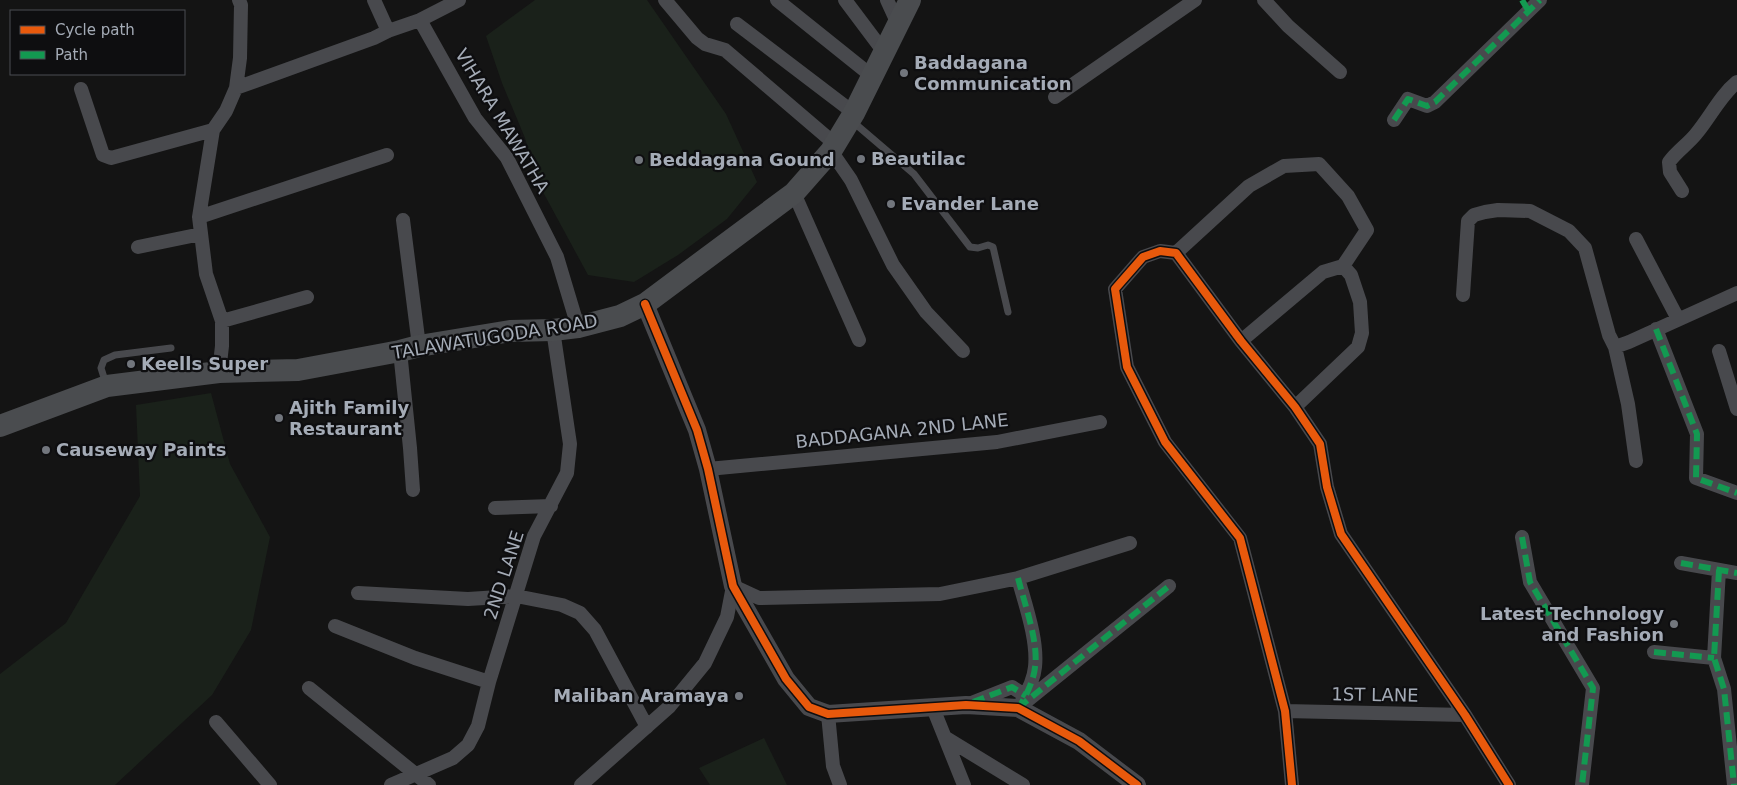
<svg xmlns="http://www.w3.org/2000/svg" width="1737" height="785" font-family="'DejaVu Sans',sans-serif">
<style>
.green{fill:#1a211a}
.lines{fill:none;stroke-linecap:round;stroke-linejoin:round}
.service{stroke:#48494d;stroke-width:7}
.minor{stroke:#48494d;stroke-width:14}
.tertiary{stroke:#48494d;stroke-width:18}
.primary{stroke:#4a4c4f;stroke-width:22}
.quiet{stroke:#139951;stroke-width:6;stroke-dasharray:12 6;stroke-linecap:butt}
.cycleway-casing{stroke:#0e0e10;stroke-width:11}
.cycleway{stroke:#e8590c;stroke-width:8}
.poi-dot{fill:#72767d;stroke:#0e0e10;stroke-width:2}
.labels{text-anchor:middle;stroke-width:4.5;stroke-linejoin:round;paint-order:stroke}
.poi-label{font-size:18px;font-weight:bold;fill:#a4abb6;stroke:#0e0e10;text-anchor:start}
.street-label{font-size:18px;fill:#a4abb6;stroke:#0e0e10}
</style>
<rect width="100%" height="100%" fill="#141414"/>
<path class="green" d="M535 0H647L726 114 757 182 727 219 678 255 634 282 588 275 537 181 525 138 502 83 486 36Z
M211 393 230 464 270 537 251 630 212 695 115 785H0V674L66 623 140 496 136 405Z
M764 738 787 785H710L699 768Z"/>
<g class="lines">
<path class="service" d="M852 121 914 174 970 247 978 248 988 245 993 247 1008 312
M106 384 101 368 104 360 115 355 171 348"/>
<path class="minor" d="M374 0 388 31
M665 0 697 38 705 44 725 50 835 144
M777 0 873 77
M845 0 884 52
M887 0 898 24
M1264 0 1288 26 1340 72
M420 20 475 118 507 158 557 257 578 327
M737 24 854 113
M236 88 374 38 388 31 420 20 459 0
M81 89 103 155 111 158 213 130
M1055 97 1195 0
M1394 120 1408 99 1427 106 1435 102 1540 0
M831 151 851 180 893 265 926 312 963 351
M1682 191 1670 172 1669 162C1677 151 1688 144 1696 134 1711 116 1720 96 1737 82
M794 193 859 340
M199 217 387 155
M403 220 419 346
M1636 239 1678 319
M138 247 201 234
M1176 253 1249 186 1284 166 1319 164 1348 196 1367 230 1343 266
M1463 295 1468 221 1474 215 1485 212 1498 210 1530 211 1569 231 1585 248 1609 335 1615 347 1629 342 1737 293
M222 321 307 297
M1656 329 1697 434 1696 478 1737 493
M1241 341 1323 272 1343 266 1351 275 1360 302 1362 333 1358 347 1295 407
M1615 347 1628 404 1636 461
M400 351 410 448 413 490
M1719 351 1737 409
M219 372 222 346V321L206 274 199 217 213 130 226 111 236 88 240 58 241 5 239 0
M708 469 997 442 1100 422
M495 508 551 506
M1522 537 1530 582 1593 688 1582 785
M1681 563 1737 573
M1719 570 1714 658 1724 689 1734 785
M1018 578C1025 604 1038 640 1035 667 1034 678 1027 693 1021 703
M358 593 468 599 516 596 562 605 580 613 595 630 647 727
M335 626 415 658 489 682
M1654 652 1714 658
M309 688 429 785
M969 704 1012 687 1026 696
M933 708 964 785
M1018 708 1169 586
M1285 711 1465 715
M828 714 833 766 840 785
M216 722 270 785
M946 738 1023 785
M391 785 453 758 468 745 478 726 489 682 534 536 567 473 570 444 553 330
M581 785 669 707 705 663 727 617 733 586 759 598 940 594 1018 578 1130 543
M1292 785 1285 711 1240 538 1165 442 1127 367 1115 289 1143 257 1160 251 1176 253 1241 341 1295 407 1320 444 1327 487 1341 534 1465 715 1509 785"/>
<path class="tertiary" d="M645 304 697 430 708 469 733 586 786 679 809 707 828 714 966 705 1018 708 1079 741 1137 785"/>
<path class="primary" d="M0 426 107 386 219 372 298 370 400 351 419 346 510 331 553 330 578 327 620 316 645 304 794 193 831 151 854 113 910 0"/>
<path class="quiet" d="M1522 0 1528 10
M1394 120 1408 99 1427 106 1435 102 1540 0
M1656 329 1697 434 1696 478 1737 493
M1522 537 1530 582 1593 688 1582 785
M1681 563 1737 573
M1719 570 1714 658 1724 689 1734 785
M1018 578C1024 602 1039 643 1035 667 1034 679 1027 694 1021 704
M1654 652 1714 658
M973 702 1012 687 1026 696
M1018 708 1169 586"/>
<defs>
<path id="cycleway" d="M645 304 697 430 708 469 733 586 786 679 809 707 828 714 966 705 1018 708 1079 741 1137 785
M1292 785 1285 711 1240 538 1165 442 1127 367 1115 289 1143 257 1160 251 1176 253 1241 341 1295 407 1320 444 1327 487 1341 534 1465 715 1509 785"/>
</defs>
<use href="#cycleway" class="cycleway-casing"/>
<use href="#cycleway" class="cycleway"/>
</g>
<g class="poi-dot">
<circle cx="904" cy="73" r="5"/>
<circle cx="861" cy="159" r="5"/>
<circle cx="639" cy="160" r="5"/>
<circle cx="891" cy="204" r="5"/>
<circle cx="131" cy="364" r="5"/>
<circle cx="279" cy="418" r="5"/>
<circle cx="46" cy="450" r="5"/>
<circle cx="1674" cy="624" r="5"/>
<circle cx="739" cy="696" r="5"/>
</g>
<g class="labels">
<g class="poi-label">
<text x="914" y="69">Baddagana<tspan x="914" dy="21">Communication</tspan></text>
<text x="871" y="165">Beautilac</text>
<text x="649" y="166">Beddagana Gound</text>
<text x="901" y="210">Evander Lane</text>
<text x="141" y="370">Keells Super</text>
<text x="289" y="414">Ajith Family<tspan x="289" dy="21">Restaurant</tspan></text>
<text x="56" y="456">Causeway Paints</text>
<text x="1664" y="620" text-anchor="end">Latest Technology<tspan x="1664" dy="21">and Fashion</tspan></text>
<text x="729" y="702" text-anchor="end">Maliban Aramaya</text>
</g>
<g class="street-label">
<text transform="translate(502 121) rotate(59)" y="6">VIHARA MAWATHA</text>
<text transform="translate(495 337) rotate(-9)" y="6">TALAWATUGODA ROAD</text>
<text transform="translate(902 431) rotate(-6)" y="6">BADDAGANA 2ND LANE</text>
<text transform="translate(504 575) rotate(-72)" y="6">2ND LANE</text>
<text transform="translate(1375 695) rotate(1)" y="6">1ST LANE</text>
</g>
</g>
<rect x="10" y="10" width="175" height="65" fill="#0e0e10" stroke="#4a4d52"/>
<rect x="20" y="26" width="25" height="8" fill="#e8590c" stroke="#4a4d52"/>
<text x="55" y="35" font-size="15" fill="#a4abb6">Cycle path</text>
<rect x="20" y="51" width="25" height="8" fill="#139951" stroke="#4a4d52"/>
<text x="55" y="60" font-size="15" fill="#a4abb6">Path</text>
</svg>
